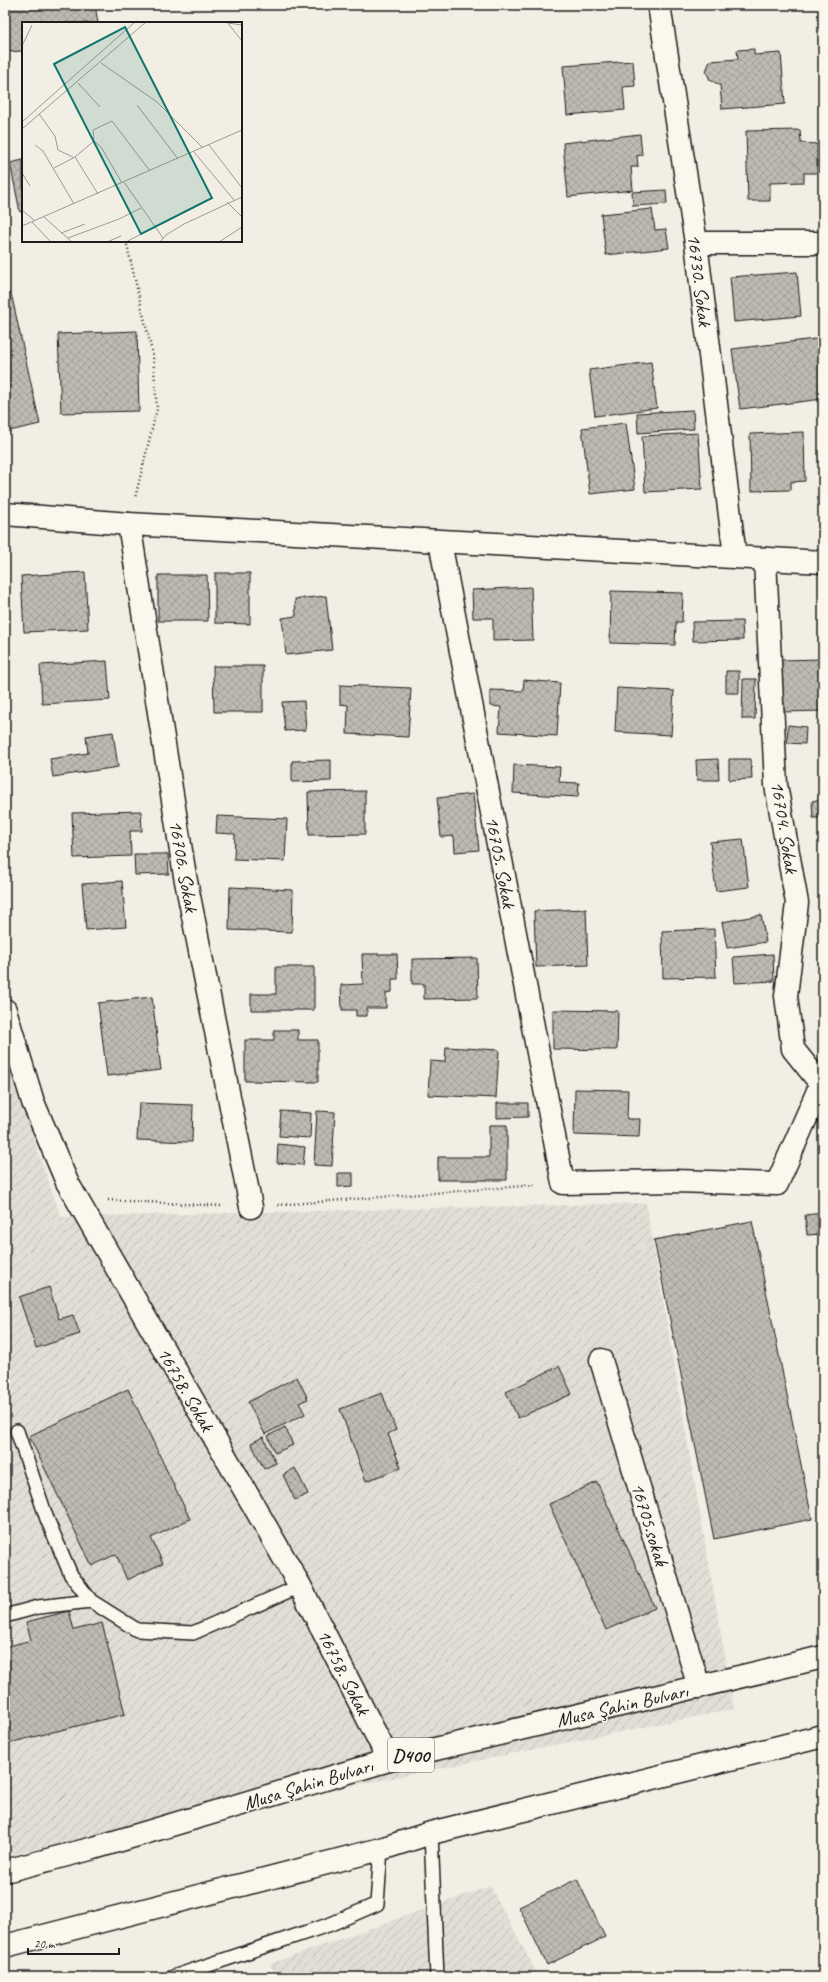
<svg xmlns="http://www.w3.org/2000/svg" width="828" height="1982" font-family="Caveat,sans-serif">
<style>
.industrial{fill:url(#industrial-furrows)}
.building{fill:url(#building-cross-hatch);stroke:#1c1c1c}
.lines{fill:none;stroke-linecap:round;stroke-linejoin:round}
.service-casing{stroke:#1c1c1c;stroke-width:16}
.minor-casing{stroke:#1c1c1c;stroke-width:25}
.secondary-casing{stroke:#1c1c1c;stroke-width:25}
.trunk-casing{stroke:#1c1c1c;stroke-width:25}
.path{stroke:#1c1c1c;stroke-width:2.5;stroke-dasharray:1 3;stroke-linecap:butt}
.service{stroke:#fbf7ec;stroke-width:13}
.minor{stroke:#fbf7ec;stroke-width:22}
.secondary{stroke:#fbf7ec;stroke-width:22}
.trunk{stroke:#fbf7ec;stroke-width:22}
.labels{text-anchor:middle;stroke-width:3;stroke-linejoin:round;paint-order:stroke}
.shield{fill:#fbf7ec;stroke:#5f5e5a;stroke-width:1}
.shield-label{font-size:19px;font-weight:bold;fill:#1c1c1c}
.street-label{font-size:20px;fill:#1c1c1c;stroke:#fbf7ec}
.inset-road{fill:none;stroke:#9c9a94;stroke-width:1}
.view{fill:#0f766e;fill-opacity:0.15;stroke:#0f766e;stroke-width:2}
.inset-edge{fill:none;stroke:#1c1c1c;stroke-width:2}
</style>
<defs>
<pattern id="industrial-furrows" width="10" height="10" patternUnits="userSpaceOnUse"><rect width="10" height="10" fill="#e2ded5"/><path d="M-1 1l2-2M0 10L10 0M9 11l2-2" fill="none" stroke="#c1beb6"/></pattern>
<pattern id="building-cross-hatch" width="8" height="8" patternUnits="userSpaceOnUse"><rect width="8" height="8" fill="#bdbab1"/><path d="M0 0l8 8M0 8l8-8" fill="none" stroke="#a29f98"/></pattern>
</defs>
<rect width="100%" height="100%" fill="#f2eee4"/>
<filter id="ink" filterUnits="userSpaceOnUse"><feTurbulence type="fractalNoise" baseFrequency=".025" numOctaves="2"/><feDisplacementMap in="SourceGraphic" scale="8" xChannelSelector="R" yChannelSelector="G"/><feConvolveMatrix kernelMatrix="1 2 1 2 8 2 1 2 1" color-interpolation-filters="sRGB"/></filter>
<g filter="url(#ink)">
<path class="industrial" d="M5 1058 61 1217 646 1203 734 1709 5 1856Z
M490 1886 539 1977H276L270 1964Z"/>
<path class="building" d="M5 5H95L98 23H23V51L5 52Z
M754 49V55L781 53 785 104 722 109 720 85 710 80 706 71 710 61 738 59 737 50Z
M633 61 635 86 623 87 625 110 567 115 563 66Z
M800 130 801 143 817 144V173H804V182L770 183V201H748L746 131Z
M640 134 642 155 637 156 638 167H631L633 190 568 197 563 143Z
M23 160V211L20 212 10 163Z
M666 190 667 204 633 206 632 192Z
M652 209 655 230 666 229 669 248 606 255 601 214Z
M797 272 801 316 734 322 730 277Z
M11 293 40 424 5 432V294Z
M137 331 139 411 61 413 58 334Z
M823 338V399L740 409 732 349Z
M651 362 657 408 595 416 589 370Z
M693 410 694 429 638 433 637 413Z
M626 423 635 489 590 494 582 428Z
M804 432 805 481 791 482V490L751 491 750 434Z
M698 433 702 489 645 492 642 436Z
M85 572 88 629 24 632 21 576Z
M215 573H250V624L215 623Z
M158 575H207L208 621H158Z
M531 587 533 640 493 641V618H473L472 590Z
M611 591 683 593 682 622H676L675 645 610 643Z
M326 596 332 650 286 655 282 618 296 616 295 599Z
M742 621 743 640 693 641 692 622Z
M823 659V711L782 712 780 660Z
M107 661 110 700 42 704 40 665Z
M213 666H263V712H214Z
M726 671H739V693H726Z
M743 679H756L755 719H742Z
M524 680 560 683 557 736 499 732 501 707 490 706V690L523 691Z
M340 685 411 688 408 737 347 734 348 705 340 704Z
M617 688 674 691 671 735 615 732Z
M304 701 306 730 285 731 282 702Z
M788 725 806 727 805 744 787 743Z
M113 732 118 767 53 777 50 759 88 753 86 736Z
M718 759 719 780H697L696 760Z
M729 759H751L752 779 729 780Z
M331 760V781L292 782V761Z
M514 765 560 767 559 782 579 783 578 797 513 793Z
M365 791V834L309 835 308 792Z
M473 794 479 850 455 852 454 836 441 837 437 798Z
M823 799V818H813L812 801Z
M141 811 142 831H130L131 856 74 858 72 813Z
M217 816 287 819 285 861 234 859 235 834 216 833Z
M821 821H823V851Z
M743 839 749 887 716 891 710 842Z
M134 854H168L169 874 135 875Z
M122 881 126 927 86 930 82 884Z
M230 887 293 890 292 932 229 930Z
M586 909 588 965 536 967 534 911Z
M761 915 766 942 727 948 722 922Z
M714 929 716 977 663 978 662 931Z
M362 954H397L398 979H392V992L386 993V1008H367V1016H356V1010H342L341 985 363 984Z
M773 954 774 981 735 983 733 957Z
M477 958 478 998 424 999V984H412V959Z
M276 967H314V1010H251V994H276Z
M152 997 161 1070 107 1076 98 1003Z
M553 1010 618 1011 617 1050 553 1049Z
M274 1030H298V1040H318V1082L245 1081V1040H274Z
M446 1047 499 1050 496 1098 428 1095 430 1061 445 1062Z
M575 1089 628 1090 627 1119H640L639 1137 574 1135Z
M139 1103 193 1105 192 1142 137 1140Z
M497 1103H528V1117L497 1118Z
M281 1111 311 1113 310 1138 279 1136Z
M317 1111 335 1112 332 1166 314 1165Z
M489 1125H507V1180H438V1157H489Z
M278 1144 305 1147 303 1165 277 1163Z
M338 1173H353V1186L338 1187Z
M823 1213V1234L807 1235 805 1215Z
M752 1221 812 1519 714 1539 654 1240Z
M49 1287 59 1319 73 1315 80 1334 36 1348 19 1297Z
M559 1366 572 1394 518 1418 506 1392Z
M297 1377 308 1399 299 1403 305 1414 265 1434 248 1402Z
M128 1389 190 1519 151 1538 163 1563 127 1580 116 1554 92 1566 29 1436Z
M382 1393 396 1430 388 1434 401 1468 366 1481 340 1409Z
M285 1427 293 1445 275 1453 268 1436Z
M263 1437 276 1463 264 1469 251 1443Z
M295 1468 308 1494 295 1500 283 1475Z
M597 1482 655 1608 606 1630 549 1504Z
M69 1611 74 1630 102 1623 125 1714 5 1744V1647L31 1640 26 1622Z
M577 1879 605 1937 547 1965 519 1907Z"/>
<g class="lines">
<defs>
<path id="service" d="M17 1431 47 1519 71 1575 91 1601 137 1630 193 1633 300 1586
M5 1616 38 1607 91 1601
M431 1833 437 1977
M173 1977 331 1924 377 1904 381 1849"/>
<path id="minor" d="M659 5 696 243 735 556
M696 243H823
M129 524 185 876 251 1207
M440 542 563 1183 674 1181 777 1184 821 1084H823
M765 559 776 785 797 903 786 996 793 1049 821 1084
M5 1010 33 1102 67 1182 300 1586 389 1760
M601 1360 699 1687"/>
<path id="secondary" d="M5 514 129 524 823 562"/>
<path id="trunk" d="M5 1871 94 1848 389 1760 823 1657
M5 1946 381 1849 431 1833 823 1736"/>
</defs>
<use href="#service" class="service-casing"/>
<use href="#minor" class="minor-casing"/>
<use href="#secondary" class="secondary-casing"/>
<use href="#trunk" class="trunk-casing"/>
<path class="path" d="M126 241 153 356 157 409 135 498
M108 1200 223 1206
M278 1205 536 1185"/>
<use href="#service" class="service"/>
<use href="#minor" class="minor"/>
<use href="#secondary" class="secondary"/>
<use href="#trunk" class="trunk"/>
</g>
</g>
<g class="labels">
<rect class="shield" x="388" y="1738" width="46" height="34" rx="3"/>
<g class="shield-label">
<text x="411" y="1762">D400</text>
</g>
<g class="street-label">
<text transform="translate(700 280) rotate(83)" y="7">16730. Sokak</text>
<text transform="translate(785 827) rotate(81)" y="7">16704. Sokak</text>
<text transform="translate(501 862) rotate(79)" y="7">16705. Sokak</text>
<text transform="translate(184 866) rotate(80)" y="7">16706. Sokak</text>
<text transform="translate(186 1389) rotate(60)" y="7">16758. Sokak</text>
<text transform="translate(650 1524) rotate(73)" y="7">16705.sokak</text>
<text transform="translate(344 1672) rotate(63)" y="7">16758. Sokak</text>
<text transform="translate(622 1705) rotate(-13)" y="7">Musa Şahin Bulvarı</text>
<text transform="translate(308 1784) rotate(-17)" y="7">Musa Şahin Bulvarı</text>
</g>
</g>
<g transform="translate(22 22)">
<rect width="220" height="220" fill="#f2eee4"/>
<path class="inset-road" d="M205 0 220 19M206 1 220 3M0 24 10 3M79 41 135 80 181 126M56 61 78 85M115 83 156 137M17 92 33 114 36 128 51 135M0 100 113 0M0 107 124 0M72 119 79 125 100 161M13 123 21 129 52 182M187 123 220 166M172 130 212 178M53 135 76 172M32 146 53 135 72 119 71 108 90 99 128 149M0 151 8 164M102 160 141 216M205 180 220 195M0 188 13 199M22 195 50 220M10 200 29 220M0 204 220 108M39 211 63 202M46 216 97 197 119 186M85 220 99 214M104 220 119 212M138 220 144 213 162 202 220 175M197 220 220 205"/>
<path class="view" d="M103 5 190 176 119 212 32 42Z"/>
<rect width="220" height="220" class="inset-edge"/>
</g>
<rect width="828" height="1982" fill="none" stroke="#fbf7ec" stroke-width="20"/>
<rect x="10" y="10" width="808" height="1962" fill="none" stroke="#1c1c1c" stroke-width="1.5" filter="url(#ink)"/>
<path d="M28 1948v6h91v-6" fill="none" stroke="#1c1c1c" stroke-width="2"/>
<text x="34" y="1948" font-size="12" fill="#1c1c1c" stroke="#fbf7ec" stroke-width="3" paint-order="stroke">20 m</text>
</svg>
